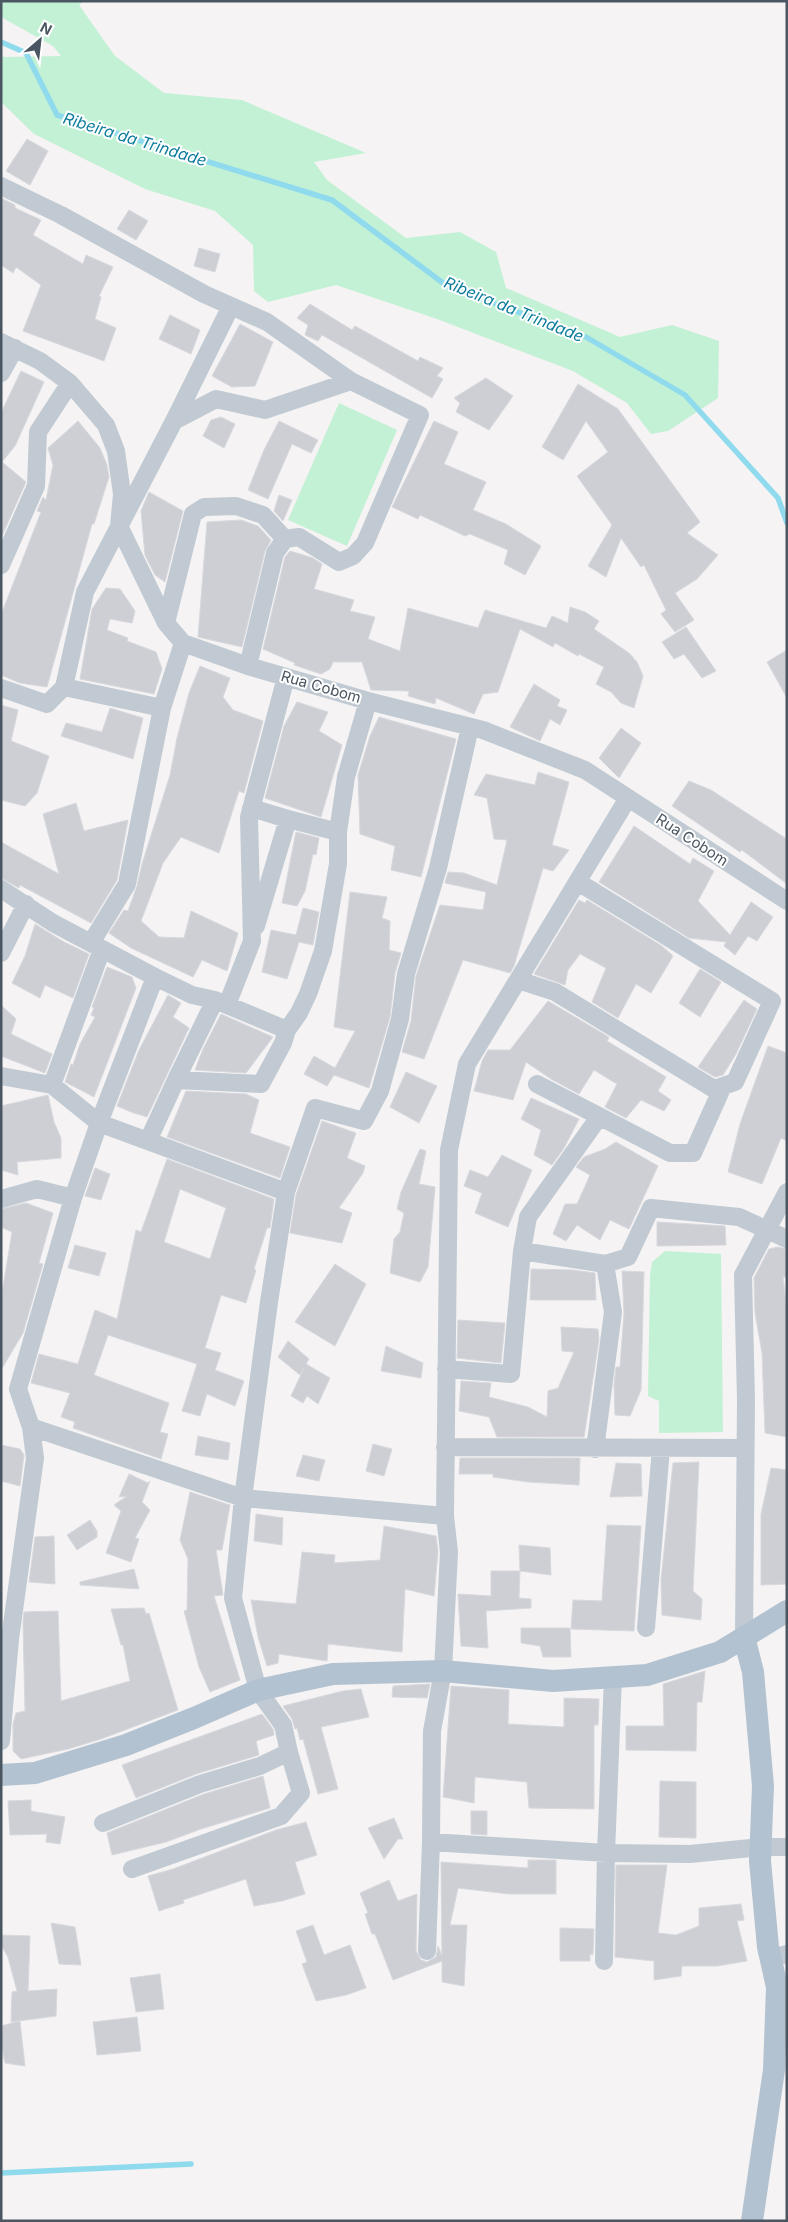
<svg xmlns="http://www.w3.org/2000/svg" width="788" height="2222" font-family="Inter,sans-serif">
<style>
.green{fill:#c3f1d5}
.lines{fill:none;stroke-linecap:round;stroke-linejoin:round}
.stream{stroke:#90daee;stroke-width:5.5}
.building{fill:#cdcfd5;stroke:#d7d9de;fill-rule:evenodd}
.minor{stroke:#c1cad2;stroke-width:18}
.major{stroke:#b3c2d1;stroke-width:22}
.labels{text-anchor:middle;stroke-width:4;stroke-linejoin:round;paint-order:stroke}
.street-label{font-size:15px;fill:#4a5661;stroke:#fff}
.water-label{font-size:16px;font-style:italic;fill:#0c7c9b;stroke:#fff}
</style>
<rect width="100%" height="100%" fill="#f5f3f3"/>
<path class="green" d="M1 1H84L79 5 115 56 164 93 242 100 366 153 314 162 327 180 406 238 460 232 496 252 506 288 620 337 672 325 719 341 718 398 668 431 651 434 627 403 573 371 437 319 336 285 268 302 254 291 253 245 215 211 145 189 34 134 1 102V56L5 57 61 56 53 46 1 17Z
M339 403 397 430 347 546 288 520Z
M665 1251 721 1254 723 1432 659 1433V1401L648 1396 650 1275 652 1262Z"/>
<g class="lines">
<path class="stream" d="M1 42 26 53 57 115 332 200 447 286 586 337 685 395 778 498 787 523
M1 2173 191 2164"/>
</g>
<path class="building" d="M27 139 48 151 30 185 6 171Z
M1 198 15 205V208L41 220 33 235 83 264 86 255 113 267 99 296 101 297 95 319 116 328 104 361 23 331 41 285 16 267 13 273 1 265Z
M129 210 148 221 136 240 117 229Z
M199 248 220 254 215 272 194 266Z
M310 304 352 330 355 326 418 361 420 357 443 368 437 376 443 379 432 398 322 335 318 341 305 335 308 325 297 318Z
M170 315 200 330 191 354 159 339Z
M240 324 273 342 255 386 232 387 212 376Z
M21 371 44 382 15 446 2 462 26 482 1 538V413Z
M486 378 513 396 489 430 456 412 460 403 454 398Z
M578 384 618 409 700 522 687 533 718 555 697 579 675 593 694 620 675 632 661 614 666 610 644 565 641 567 621 538 606 577 588 566 612 525 577 476 608 452 586 421 563 460 542 447Z
M221 417 235 424 224 448 203 436 211 420Z
M78 421 100 448 107 465 109 477 94 524H92L47 687 20 683 1 675V615L41 512 37 511 43 497 46 500 53 465 48 448Z
M279 421 318 440 311 453 292 444 268 499 248 490 264 450Z
M434 421 458 432 444 464 486 482 473 510 506 524 541 546 525 575 504 564 508 550 470 534 465 536 420 515 418 519 392 507Z
M149 492 183 511 165 582 155 575 145 555 141 511Z
M279 495 292 500 283 521 274 511Z
M241 520 258 526 271 540 265 551 242 647 198 637 207 522Z
M290 551 313 558 322 564 314 589 354 600 350 611 375 617 368 639 400 651 408 608 478 628 485 610 546 628 552 616 568 623 570 607 585 612 599 621 594 629 629 653 637 662 643 676 634 708 621 703 611 692 596 684 604 667 579 654 578 656 555 643 553 647 520 629 498 692 483 694 474 714 436 698 435 704 408 696 409 691 371 690 362 662H333L330 669 321 674 294 665 295 663 263 649 285 557Z
M106 588 120 589 135 611 132 623 110 619 107 630 128 638 127 641 156 652 162 669 154 694 80 679 92 609Z
M686 627 716 671 702 678 684 654 674 659 662 642Z
M787 650V698L767 662Z
M200 666 230 678 223 697 233 710 263 721 244 793 239 791 219 853 181 837 163 863 141 921 159 937 184 938 191 911 238 933 227 971 202 960 193 977 131 948 109 933 124 910 128 911 137 886 142 864 170 775 177 738 189 693Z
M534 684 560 700 557 706 567 710 560 725 550 719 540 741 510 727Z
M297 702 328 712 319 731 342 745 321 817 265 798 284 726Z
M1 705 18 710 11 741 49 756 37 793 25 806 1 800Z
M110 708 143 718 133 759 61 736 66 723 102 732Z
M379 717 456 739 421 877 391 870 395 846 360 834 358 775 370 736Z
M621 728 641 743 619 778 599 758Z
M538 772 569 782 552 845 569 850 553 871 543 868 514 966 510 973 463 960 424 1059 402 1052 411 1021 416 976 440 905 483 910 486 892 445 883 448 872 464 873 497 885 507 840 494 839 487 798 474 795 486 774 535 785Z
M689 781 711 790 787 839V884L742 850 740 852 672 806Z
M76 803 84 831 128 820 117 880 91 923 20 885 19 888 1 878V842L59 874 43 814Z
M634 826 690 864 693 858 714 871 698 901 730 935 751 902 773 917 757 941 748 936 735 955 724 946 726 942 689 938 599 882Z
M296 832 319 838 316 855 313 854 305 891 297 906 282 903Z
M350 892 387 897 382 918 390 921 389 950 401 953 395 973 390 1017 369 1088 334 1075 327 1086 304 1074 314 1056 335 1068 355 1031 334 1027Z
M579 900 585 903 587 900 662 946 673 956 651 993 636 984 618 1018 592 1002 606 968 580 954 568 970 565 985 534 974Z
M303 908 319 912 313 945 299 942 287 979 262 972 271 930 296 935Z
M35 924 64 942 89 954 73 998 45 985 40 998 12 983 25 956Z
M107 967 132 977 136 988 94 1097 65 1082 71 1064 73 1065 80 1044 95 1017 91 1015 94 1008 92 1007Z
M700 969 721 982 700 1017 679 1003Z
M168 995 181 1003 173 1017 189 1028 147 1117 131 1112 117 1106 139 1050Z
M744 1000 757 1009 736 1054 723 1075 715 1077 698 1067Z
M548 1001 609 1037 607 1041 666 1077 658 1091 671 1100 664 1111 641 1100 626 1118 605 1107 617 1084 594 1070 579 1094 551 1079 526 1062 513 1100 474 1091 482 1061 488 1050H510Z
M1 1005 16 1019 11 1034 52 1054 45 1073 1 1056Z
M221 1014 273 1037 246 1073 195 1070 203 1049Z
M768 1046 787 1053V1141L781 1138 762 1184 728 1172 740 1124Z
M406 1072 437 1086 419 1123 390 1107Z
M186 1091 246 1094 259 1100 250 1133 290 1147 280 1178 167 1137Z
M48 1095 54 1122 61 1138V1158L17 1162 18 1175 1 1170V1106Z
M531 1098 579 1119 564 1148 552 1165 534 1155 541 1130 521 1119Z
M322 1121 356 1133 347 1158 365 1166 363 1173 339 1208 352 1213 342 1243 290 1233 296 1195Z
M616 1142 658 1166 629 1229 610 1220 600 1240 577 1225 566 1241 553 1234 565 1204H577L590 1175 576 1167 584 1157 605 1149Z
M420 1149 426 1151 419 1184 435 1187 428 1267 420 1282 390 1273 394 1239 400 1232 404 1213 397 1209 401 1192Z
M502 1155 532 1170 508 1227 475 1213 482 1193 464 1186 470 1170 488 1177Z
M167 1159 274 1199 270 1228H267L254 1269 256 1270 246 1303 221 1295 205 1348 221 1353 215 1370 244 1381 235 1406 207 1394 200 1416 182 1411 197 1364 108 1335 94 1375 169 1403 160 1432 168 1434 161 1459 73 1428 75 1422 61 1417 70 1393 31 1383 39 1354 78 1364 95 1310 117 1319 136 1230 141 1232ZM180 1189 226 1208 210 1259 164 1242Z
M95 1168 110 1174 101 1200 85 1196Z
M26 1203 53 1213 39 1263 43 1264 23 1333 1 1370V1299L12 1232 1 1227V1209Z
M657 1222 725 1226 726 1245 657 1246Z
M75 1245 106 1253 99 1276 68 1268Z
M778 1247 787 1249V1277H783L787 1312V1437L765 1433 762 1353 755 1313 754 1278 769 1249Z
M335 1264 366 1284 335 1346 295 1322Z
M531 1269 573 1270 595 1273 596 1300H530Z
M622 1271 644 1272 641 1390 630 1416 615 1415 614 1385 616 1367H620L624 1313Z
M458 1320 505 1323 501 1363 457 1358Z
M561 1327 598 1329 599 1340 584 1437H497L489 1417 459 1411 461 1381 491 1383 489 1397 528 1407 547 1417 548 1391 558 1388 574 1352 562 1351Z
M288 1341 309 1359 306 1364 330 1378 318 1404 307 1396 303 1403 291 1396 304 1368 300 1375 278 1357Z
M386 1346 423 1363 421 1378 381 1371Z
M198 1436 230 1443 228 1460 195 1455Z
M373 1444 392 1449 384 1476 366 1471Z
M1 1445 20 1449 24 1455 20 1486 1 1481Z
M303 1455 325 1460 319 1481 296 1476Z
M460 1458H580L579 1485 528 1482 493 1477V1474H459Z
M699 1462 693 1591 702 1599 701 1620 662 1615 661 1580 673 1463Z
M616 1463 641 1464 642 1496 610 1497Z
M771 1468 787 1470V1584L761 1585V1514Z
M129 1474 148 1483 150 1481 142 1502 150 1510 135 1538 139 1539 131 1562 106 1553 121 1511 114 1505 127 1496 119 1497Z
M190 1492 230 1505 222 1550H216L223 1595 214 1596 240 1680 210 1692 199 1667 184 1611 187 1610 188 1559 180 1540Z
M256 1514 283 1518 282 1545 254 1541Z
M90 1520 97 1531V1537L77 1550 67 1535Z
M607 1525 641 1526 634 1631 571 1629 573 1600 602 1601Z
M384 1526 436 1536 438 1552 434 1596 405 1589 402 1652 328 1644 327 1661 279 1654 278 1663 267 1666 258 1637 251 1600 296 1604 302 1552 335 1555 334 1563 380 1560Z
M54 1536 55 1584 29 1582 35 1537Z
M519 1545 550 1548 551 1575 520 1571Z
M134 1569 139 1589 80 1585V1582Z
M491 1571H520L519 1598 531 1599V1608L486 1611 488 1648 461 1646 458 1594 491 1596Z
M144 1608 146 1614 149 1613 178 1710 101 1739 68 1749 21 1759 13 1751V1724L16 1713 25 1711 23 1623 24 1612 58 1611 61 1701 130 1681 123 1645H121L111 1609Z
M521 1628H570L571 1657H543L540 1646 521 1643Z
M705 1671 702 1702H697L696 1751 626 1750V1726H664L663 1684Z
M430 1684 427 1698 392 1697 393 1686Z
M451 1686 509 1690 508 1724 564 1727V1698L599 1699 598 1725H594V1809L529 1808 527 1782 475 1777 474 1803 443 1797Z
M361 1689 369 1717 321 1727 338 1789 318 1794 303 1739 300 1740 297 1728 295 1729 292 1719 283 1706 343 1691Z
M262 1714 273 1729 274 1735 256 1741 259 1755 196 1774 136 1798 122 1765Z
M263 1776 270 1808 201 1829 166 1842 112 1855 107 1833 204 1794Z
M660 1781 696 1782V1838L659 1837Z
M31 1800V1811L65 1817 60 1844 46 1842 47 1834 10 1835 8 1801Z
M471 1811H487V1835L471 1834Z
M394 1818 403 1839H398L384 1859 368 1828Z
M306 1822 317 1855 295 1862 305 1894 282 1901 254 1906 246 1879 183 1900 184 1903 159 1911 148 1876 173 1869 276 1830Z
M528 1860H556V1894H509L458 1888 450 1925H467L464 1986 442 1982V1961L393 1980 375 1934H372L365 1914 368 1913 360 1893 389 1880 398 1901 417 1894 416 1951 421 1960 427 1962 436 1957 438 1946 442 1956 441 1862 528 1868Z
M616 1865H667L658 1933 676 1935 699 1926V1908L741 1904 744 1920 737 1921 747 1961 717 1966H682L681 1976 654 1980V1961L615 1957Z
M51 1923 75 1927 81 1965 59 1964Z
M313 1925 324 1955 350 1945 366 1988 346 1995 316 2001 302 1964 307 1962 296 1931Z
M560 1928 594 1929 593 1955 590 1954V1961H560Z
M1 1935 30 1936 28 1991 57 1989 56 2016 11 2022 12 1992 17 1991 8 1957 1 1945Z
M160 1974 164 2009 136 2012 130 1978Z
M137 2017 141 2051 97 2055 93 2022Z
M20 2021 25 2066 5 2063 1 2044V2026Z"/>
<g class="lines">
<path class="minor" d="M1 186 61 215 204 294 267 322 351 381
M1 342 40 361 70 383 106 425 116 451 122 494 119 526 166 623 183 643 248 666 368 701 483 730 585 770 787 901
M1 373 15 348
M174 421 231 306
M1 565 36 486 38 432 70 383
M166 623 193 514 204 507 236 506 263 515 285 539
M64 687 85 592 174 421 216 399 265 410 351 381 420 415 365 543 353 556 339 562 299 537 285 539 275 553 248 666
M1 688 47 704 64 687 162 708
M251 808 288 819 256 926
M288 819 338 832
M1 889 53 923 155 977 192 995 215 1000 287 1030
M91 943 127 884 162 708 183 643
M1 953 26 904
M518 980 555 992 714 1089 735 1082 772 1001 578 882
M227 1005 252 941 249 817 286 677
M1 1076 52 1085 99 1123 286 1192
M176 1080 215 1000
M537 1084 670 1153H693L723 1086
M52 1085 102 949
M599 1117 528 1217 522 1251 605 1264 628 1257 651 1208 739 1217 787 1239
M148 1141 176 1080 261 1084 283 1043 287 1030 299 1013 308 994 323 951 338 864V832L346 777 368 701
M1 1199 37 1189 73 1198
M446 1369 511 1374 522 1251
M31 1427 243 1498 445 1516
M445 1447 745 1448
M595 1449 613 1312 605 1264
M646 1628 661 1448
M744 1637 746 1400 743 1275 787 1192
M613 1677 606 1853 690 1854 761 1847H787
M1 1741 10 1639 35 1458 31 1427 18 1389 73 1198 99 1123 155 977
M103 1823 200 1784 260 1766 289 1752 283 1725 258 1690 233 1598 243 1498 269 1302 286 1192 315 1108 364 1121 380 1091 400 1019 406 974 438 868 470 727
M431 1842 606 1853 604 1961
M132 1869 281 1816 301 1793 289 1752
M427 1951 431 1842 432 1731 443 1671 449 1552 445 1516 449 1150 467 1064 628 798
M771 1958 787 1954"/>
<path class="major" d="M744 1637 753 1672 763 1786 760 1861 768 1947 777 1987 774 2070 752 2221
M1 1775 35 1773 126 1745 194 1718 258 1690 333 1674 443 1671 553 1681 647 1675 720 1652 787 1611"/>
</g>
<g class="labels">
<g class="street-label">
<text transform="translate(321 687) rotate(16)" y="5">Rua Cobom</text>
<text transform="translate(692 840) rotate(33)" y="5">Rua Cobom</text>
</g>
<g class="water-label">
<text transform="translate(135 139) rotate(17)" y="6">Ribeira da Trindade</text>
<text transform="translate(514 309) rotate(22)" y="6">Ribeira da Trindade</text>
</g>
</g>
<rect width="788" height="2222" fill="none" stroke="#4a5661" stroke-width="5"/>
<g transform="translate(40 40) rotate(28)" stroke="#ffffff" stroke-width="4" paint-order="stroke">
<path d="M0-4L9 19L0 12L-9 19Z" fill="#4a5661"/>
<text y="-8" font-size="14" font-weight="bold" text-anchor="middle" fill="#4a5661">N</text>
</g>
</svg>
